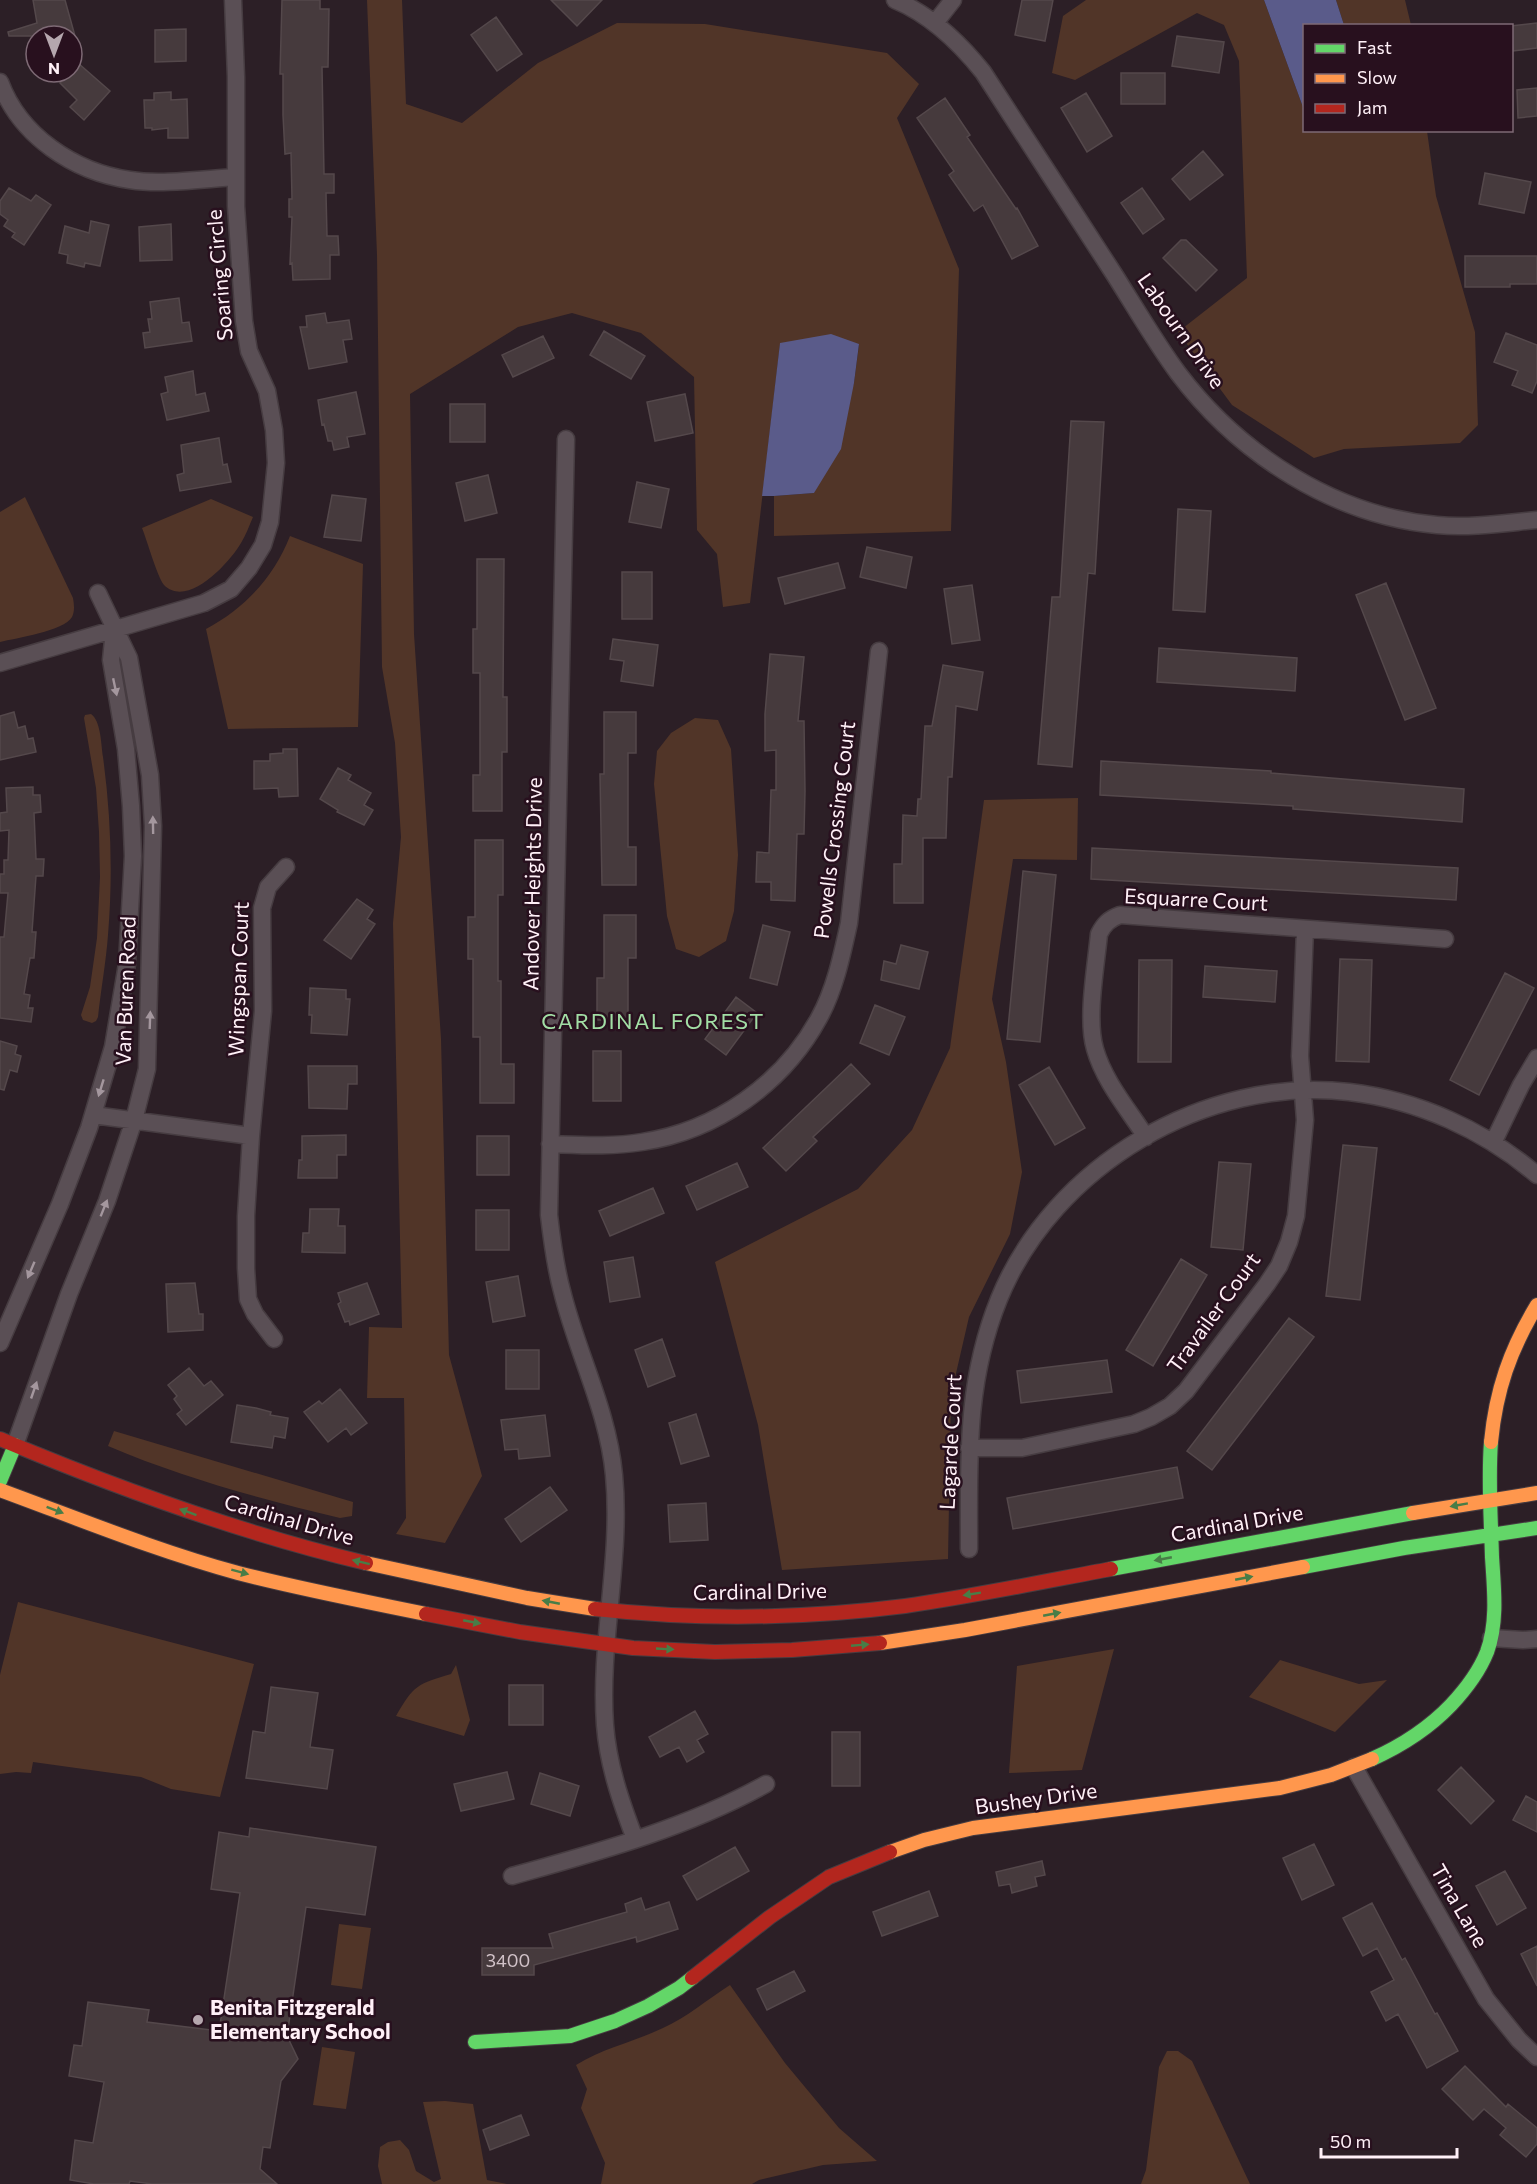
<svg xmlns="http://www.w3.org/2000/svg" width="1537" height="2184" font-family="Commissioner,sans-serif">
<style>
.green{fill:#513528}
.water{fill:#5a5b8a}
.building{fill:#463a3d;stroke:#54484b;stroke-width:1.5}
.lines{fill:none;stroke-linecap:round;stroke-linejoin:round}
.street-casing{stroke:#463c41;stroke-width:19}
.fast-casing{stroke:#463c41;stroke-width:16}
.slow-casing{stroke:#463c41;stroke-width:16}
.jam-casing{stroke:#463c41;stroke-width:16}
.street{stroke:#5a4f55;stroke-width:16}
.fast{stroke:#63d668;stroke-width:14}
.slow{stroke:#ff974d;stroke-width:14}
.jam{stroke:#b3261e;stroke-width:14}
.oneway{fill:#a4979e}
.oneway2{fill:#487d47}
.poi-dot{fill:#b5a7ae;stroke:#28101e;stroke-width:2}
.labels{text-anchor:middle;stroke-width:5;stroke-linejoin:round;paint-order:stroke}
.number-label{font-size:18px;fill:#d1c2c8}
.street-label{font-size:21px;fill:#fff0f7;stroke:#28101e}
.poi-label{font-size:21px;font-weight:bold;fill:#fff0f7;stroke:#28101e;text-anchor:start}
.neighbourhood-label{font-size:22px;letter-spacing:1.5px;fill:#a2dea5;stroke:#28101e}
</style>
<rect width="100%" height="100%" fill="#2c1f26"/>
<path class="green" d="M367 0H402L406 104 462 123 538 63 617 23 705 24 887 53 919 84 897 118 959 269 951 531 774 536V496L814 493 854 383 859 345 780 344 750 603 723 607 717 554 697 530 694 377 641 333 572 313 518 327 410 394 414 634 441 1039 449 1355 482 1476 445 1543 396 1534 406 1518 404 1398H367L369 1327 402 1328 393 923 401 837 395 743 382 667 377 255Z
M1086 0H1264L1304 110V130L1427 131 1436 196 1475 332 1478 425 1460 443 1344 449 1314 458 1232 405 1178 332 1247 278 1239 61 1224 25 1197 13 1075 80 1052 73 1063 16Z
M1336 0H1405L1411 25H1344Z
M25 497 73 598C74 604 75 611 72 617 64 631 16 638 0 642V512Z
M211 499 253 517C249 526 246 535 241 543 230 562 188 609 164 585 157 576 147 540 142 528Z
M290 536 363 564 358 727 228 729 206 629C245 608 274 577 290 536Z
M91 714C101 721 101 744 103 757 111 816 113 875 108 935 106 962 101 989 98 1017L96 1021 92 1023 83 1020 81 1015 90 987 97 938 100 877 99 832 96 788 84 718 85 715Z
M695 718 718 720 731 749 738 855 734 911 726 941 699 957 676 949 667 916 654 784 657 751 671 733Z
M1078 798 1077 860 1013 859 992 999 1006 1062 1022 1172 1010 1234 969 1317 951 1395 948 1559 782 1570 758 1425 715 1262 858 1189 912 1130 950 1048 984 800Z
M114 1431 353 1502 352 1516 340 1518C261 1499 183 1478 108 1446Z
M18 1602 254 1664 220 1797 171 1789 141 1777 33 1762 31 1773 16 1772 0 1774V1675Z
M1114 1649 1082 1770 1009 1773 1017 1666Z
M1280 1660 1359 1684 1387 1680 1335 1732 1249 1697Z
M456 1665 470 1720 464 1736 396 1716C414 1685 417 1684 451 1674Z
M339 1924 371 1928 362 1989 331 1985Z
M730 1985 785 2063 839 2128 877 2161 823 2165 759 2180 752 2184H601L605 2163 581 2108 587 2089 576 2065C603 2048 634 2042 663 2028 686 2018 708 1999 730 1985Z
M322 2047 355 2052 346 2109 313 2105Z
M1167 2051H1178L1192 2061 1250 2184H1141L1146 2170 1159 2067Z
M445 2101 473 2104 487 2180 507 2184H382L378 2166 380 2147 388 2142 400 2140 409 2150 416 2171 434 2182 441 2179 423 2102Z"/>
<path class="water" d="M1264 0H1336L1344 25 1304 26V110Z
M831 334 859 344 854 383 841 449 814 493 774 496H762L780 343Z"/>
<path class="building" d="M33 0H65L75 36H9L8 32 37 23Z
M282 0H320V9H329L328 67H322L324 174H334V193H326L327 236H338L339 255H330V279L293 280 292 263 290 264 292 217H289V199H292L291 153 285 154 283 115V74H280Z
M551 0H602L577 26Z
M1022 0H1053L1045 41 1015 35Z
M496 17 522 54 497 71 471 35Z
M1537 23V48L1513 51 1511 26Z
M186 29V61L155 62V30Z
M1177 36 1224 42 1219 73 1172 66Z
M78 63 110 91 84 120 70 107 77 100 60 83Z
M1121 73H1165V104H1121Z
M1537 88V116L1518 118 1517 90Z
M171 92V100L187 99 188 138H168V128L152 130V128H145L144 100H154V93Z
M1086 93 1112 136 1087 152 1061 108Z
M945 98 970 135 967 137 1016 209 1017 208 1038 246 1012 259 983 205 974 211 949 175 954 171 917 118Z
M1203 151 1223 175 1190 200 1172 179Z
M1485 173 1531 182 1524 213 1479 204Z
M9 188 31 201 36 195 51 205 24 245 12 237 15 233 4 226 8 220 0 214V201Z
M1142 188 1164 219 1143 234 1121 203Z
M91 221 109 225 100 266 85 263 84 267 67 263 68 255 59 253 65 226 89 233Z
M171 224 172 260 140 261 139 227Z
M1181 240H1186L1217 270 1196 291 1163 258Z
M1465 256H1537V284H1510V287H1465Z
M179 298 182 323 189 322 192 341 145 348 143 333 150 332 148 319H152L150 302Z
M325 313 327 323 349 320 352 339 343 340 347 362 309 369 300 327H307L306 316Z
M604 331 645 356 631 379 590 355Z
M1506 333 1537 345V381L1532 393 1512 385 1518 371 1494 362Z
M543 336 554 358 513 377 502 355Z
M193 371 196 395 205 393 209 411 167 420 161 394 168 392 165 377Z
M356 392 365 434 347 437 349 447 334 450 332 441H328L324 424 322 425 318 400Z
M685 394 693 433 655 441 647 402Z
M450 404H485V442H450Z
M1071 421 1104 422 1095 574 1088 573 1072 767 1038 764 1052 597H1060Z
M219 438 223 465 227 464 231 482 180 491 177 475 184 473 181 445Z
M488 475 497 513 465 521 456 483Z
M637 482 669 489 661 528 629 522Z
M332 495 366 499 361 541 324 537Z
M1178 509 1211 511 1205 612 1173 610Z
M867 547 912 557 906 588 860 577Z
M477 559H504L503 697H507V752H502V811H473V775H480V673H473V629H477Z
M838 563 845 588 785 604 778 578Z
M622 572H652V619H622Z
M1386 583 1436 708 1405 720 1356 595Z
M972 585 980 640 952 644 944 589Z
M613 639 658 645 653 686 621 681 624 661 610 659Z
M1159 648 1297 658 1295 691 1157 682Z
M770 654 804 657 798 721H804L805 791 804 834H797L795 901 771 900V882H756L757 852 769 853 771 790H776V750L765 751V714Z
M943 665 983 672 977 710 956 706 952 777H948L946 838H923V903H894V864H902L903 815 917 816 918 799H921L925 726H932Z
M14 712 18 728 25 726 28 739 33 738 36 752 0 760V716Z
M604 712H636V753H628V847H636V885H602L600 774H604Z
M283 749H297L298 796 279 797 278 788 254 789V761H270V754L283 753Z
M1101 761 1271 771V773L1464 789 1462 822 1293 809V806L1100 795Z
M338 768 351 775 348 780 371 793 364 805 373 810 364 825 337 812 338 810 320 799Z
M33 787V795H40L41 812 34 813 36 859H44L43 876H36L32 932H36L34 958H30L24 994 30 995 28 1008H33L31 1022 0 1018V937H4L8 893H0V874H4V860H8L9 830 0 831V813L7 812 6 788Z
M475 840H503V895H498V981H501V1064H514V1103H480V1037H473V959H468V917H475Z
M1092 848 1458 868 1456 900 1091 879Z
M1023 871 1056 875 1040 1042 1007 1039Z
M357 899 373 910 367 919 375 924 351 959 324 940Z
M604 915H636V958H628V1020H597V978H604Z
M763 925 790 932 777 985 750 978Z
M901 945 928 952 919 989 881 980 884 961 896 964Z
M1340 959 1372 960 1369 1062 1336 1061Z
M1139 960H1172L1171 1062H1138Z
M1205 966 1277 971 1275 1002 1203 997Z
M1505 973 1534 988 1479 1095 1450 1080Z
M310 988 346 990V999H350L347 1035 311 1033 312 1015H309Z
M736 997 757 1013 726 1055 705 1039Z
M875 1005 905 1017 889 1055 860 1043Z
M0 1041 17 1046 15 1054 21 1056 17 1072 10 1070 4 1090 0 1089Z
M593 1051H621V1101H593Z
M851 1064 870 1084 813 1137 817 1141 786 1171 763 1148Z
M308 1066H357V1084H348L347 1109 309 1108Z
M1049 1067 1085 1128 1055 1145 1019 1085Z
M346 1135V1155H337V1178H298L299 1160H302V1136Z
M477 1136H509V1175H477Z
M1343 1145 1377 1148 1360 1300 1326 1296Z
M1219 1162 1251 1164 1243 1250 1211 1247Z
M737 1163 748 1187 697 1210 686 1186Z
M653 1188 664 1213 610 1236 599 1211Z
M310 1209H339L338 1226H345V1253L302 1252 303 1233H309Z
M476 1210H509V1250H476Z
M633 1257 640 1297 610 1302 604 1262Z
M1181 1259 1207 1275 1153 1366 1126 1350Z
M518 1276 525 1316 493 1322 486 1282Z
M195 1283 199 1314H203V1330L168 1332 166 1284Z
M367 1283 379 1314 350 1325 349 1321 345 1322 338 1304 341 1302 338 1293Z
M1289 1318 1314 1337 1212 1470 1187 1451Z
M662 1339 675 1376 648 1387 635 1350Z
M506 1350H539V1389H506Z
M1107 1360 1112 1392 1021 1403 1017 1371Z
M189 1368 204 1386 211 1381 223 1395 186 1425 177 1414 182 1410 174 1399 177 1396 168 1385Z
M340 1389 367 1423 351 1435 346 1428 328 1442 304 1412 319 1401 322 1404Z
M237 1405 256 1408 271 1412 270 1415 288 1418 285 1438 274 1436 272 1448 231 1442Z
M696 1414 709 1456 681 1464 669 1423Z
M545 1415 550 1456 519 1459 518 1449 505 1450 501 1420Z
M1177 1467 1183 1498 1013 1529 1007 1498Z
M550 1487 567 1510 521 1542 505 1519Z
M706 1503 708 1540 670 1542 668 1505Z
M509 1685H543V1725H509Z
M271 1687 318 1693 310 1747 333 1750 327 1789 246 1778 253 1731 265 1733Z
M695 1711 708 1734 697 1740 704 1752 687 1762 679 1747 660 1757 649 1737Z
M832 1732H860V1786H832Z
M1461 1767 1494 1801 1471 1824 1438 1790Z
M507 1772 514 1799 461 1811 454 1784Z
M540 1773 579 1786 570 1816 531 1804Z
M1526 1796 1537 1802V1832L1513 1820Z
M250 1828 376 1847 365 1915 306 1907 287 2036 298 2059 281 2081 270 2148 263 2147 260 2169 277 2184H152L130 2181 129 2184H94L70 2180 75 2140 93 2143 104 2082 69 2076 74 2045 82 2046 88 2002 149 2010 147 2022 219 2031 240 1893 211 1889 219 1832 249 1837Z
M1314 1844 1334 1885 1302 1900 1283 1858Z
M735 1847 749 1871 697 1900 683 1876Z
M1042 1861 1045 1875 1035 1877 1037 1886 1012 1893 1010 1884 999 1886 996 1872Z
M1505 1871 1526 1908 1497 1925 1476 1886Z
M929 1891 938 1916 882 1936 873 1912Z
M641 1898 645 1910 669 1902 678 1929 637 1942 636 1937 534 1965V1975H482V1948H553L549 1934 627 1912 625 1904Z
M1372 1903 1402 1960 1405 1958 1435 2014 1437 2013 1458 2051 1427 2068 1398 2014 1386 2021 1371 1992 1394 1980 1377 1948 1363 1956 1343 1918Z
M1537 1946V1986L1521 1954Z
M794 1971 805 1991 767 2010 757 1989Z
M1465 2066 1506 2107 1508 2104 1537 2128V2144L1526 2157 1500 2135 1506 2128 1484 2109 1473 2120 1442 2089Z
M521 2115 529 2135 490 2150 483 2130Z"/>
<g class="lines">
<defs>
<path id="street" d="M895 0C931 15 959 42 983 72 1027 139 1070 207 1114 274 1135 307 1155 342 1178 373 1240 455 1335 516 1437 525 1471 528 1504 523 1537 520
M935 23 953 0
M0 82C20 136 74 172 130 180 161 185 203 179 236 177
M566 439 549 1215C552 1241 555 1266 562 1291 577 1353 608 1410 614 1475 622 1558 599 1642 605 1725 608 1765 621 1802 635 1839
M0 663 204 603 231 589 249 568 263 545 270 522 276 463 274 430 267 391 249 351 244 321 236 206V77L233 0
M93 1115 251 1136
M1146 1137C1128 1109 1104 1081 1095 1049 1086 1019 1096 966 1099 934 1104 924 1109 919 1120 915L1445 939
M1493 1143 1521 1085 1537 1058
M550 1144C581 1145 612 1147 642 1142 716 1131 783 1084 819 1018 835 989 842 955 849 923L879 651
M274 1339 255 1314 248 1299 246 1268V1216L251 1136 263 1011 262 908 268 887 286 867
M0 1343 60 1204 89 1128 113 1047 127 964 133 856 131 806 126 749 111 660 114 630
M15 1445 69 1294 107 1201 134 1120 147 1069 153 826 150 775 129 658 98 593
M969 1448H1022L1134 1424 1151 1417 1170 1406 1186 1391 1267 1284 1279 1266 1289 1242 1296 1216 1305 1120 1300 1056 1305 929
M969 1549C969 1461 965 1383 999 1299 1053 1166 1206 1075 1349 1092 1418 1100 1484 1130 1537 1175
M1491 1638 1523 1640 1537 1639
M1354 1767 1486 1999 1519 2040 1537 2057
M512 1876C598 1852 687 1828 766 1784"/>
<path id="fast" d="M0 1481 15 1445
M1303 1567 1404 1548 1537 1528
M1111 1569 1413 1513
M1372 1759C1401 1746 1429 1728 1451 1705 1466 1689 1479 1672 1487 1652 1498 1622 1494 1588 1492 1557 1491 1519 1488 1480 1491 1442
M475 2042 570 2036 615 2021 648 2006 679 1988 692 1978"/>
<path id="slow" d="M1491 1442C1496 1390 1510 1350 1537 1305
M0 1490C79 1519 157 1551 238 1573 300 1589 363 1601 426 1614
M1413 1513 1537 1493
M366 1563 527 1598 595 1609
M880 1643 965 1630 1303 1567
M890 1852 924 1840 973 1828 1280 1788 1331 1775 1372 1759"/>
<path id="jam" d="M0 1439C119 1489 240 1533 366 1563
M595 1609C698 1620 803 1619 905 1606 974 1596 1042 1582 1111 1569
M426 1614 520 1632 633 1648 715 1652 792 1650 880 1643
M692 1978 770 1917 829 1877 890 1852"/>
</defs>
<use href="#street" class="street-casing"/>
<use href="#fast" class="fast-casing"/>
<use href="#slow" class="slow-casing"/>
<use href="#jam" class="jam-casing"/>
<use href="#street" class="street"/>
<use href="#fast" class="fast"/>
<use href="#slow" class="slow"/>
<use href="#jam" class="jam"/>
</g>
<defs><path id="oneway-solid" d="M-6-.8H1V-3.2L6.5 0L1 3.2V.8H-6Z" transform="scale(1.5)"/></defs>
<g class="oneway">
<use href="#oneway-solid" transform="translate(115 687) rotate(78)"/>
<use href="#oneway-solid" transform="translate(153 825) rotate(-91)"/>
<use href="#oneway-solid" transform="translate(150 1020) rotate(-88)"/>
<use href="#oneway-solid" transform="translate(101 1088) rotate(107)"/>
<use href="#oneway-solid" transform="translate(104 1208) rotate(-68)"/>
<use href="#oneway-solid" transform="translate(31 1270) rotate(113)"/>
<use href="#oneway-solid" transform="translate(34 1390) rotate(-71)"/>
</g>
<g class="oneway2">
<use href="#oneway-solid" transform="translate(1459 1505) rotate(170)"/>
<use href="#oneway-solid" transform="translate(55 1510) rotate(21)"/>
<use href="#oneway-solid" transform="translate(188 1512) rotate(-160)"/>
<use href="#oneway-solid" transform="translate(1163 1559) rotate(169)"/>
<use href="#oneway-solid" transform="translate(361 1562) rotate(-166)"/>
<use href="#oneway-solid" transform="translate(240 1572) rotate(15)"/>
<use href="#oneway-solid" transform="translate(1244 1578) rotate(-11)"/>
<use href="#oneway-solid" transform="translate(972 1594) rotate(171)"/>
<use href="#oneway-solid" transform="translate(551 1602) rotate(-169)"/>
<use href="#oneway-solid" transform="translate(1052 1614) rotate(-11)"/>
<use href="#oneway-solid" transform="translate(472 1622) rotate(11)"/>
<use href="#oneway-solid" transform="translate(860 1645) rotate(-5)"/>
<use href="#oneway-solid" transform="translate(665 1649) rotate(3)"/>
</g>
<circle class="poi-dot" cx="198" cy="2020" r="6"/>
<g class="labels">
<g class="number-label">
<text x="508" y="1967">3400</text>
</g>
<g class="street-label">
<text transform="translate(220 275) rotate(-95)" y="7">Soaring Circle</text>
<text transform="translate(1181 331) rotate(55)" y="7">Labourn Drive</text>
<text transform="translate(835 830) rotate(-83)" y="7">Powells Crossing Court</text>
<text transform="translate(533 884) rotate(-89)" y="7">Andover Heights Drive</text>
<text transform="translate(1196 900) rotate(3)" y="7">Esquarre Court</text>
<text transform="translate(239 979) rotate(-88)" y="7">Wingspan Court</text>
<text transform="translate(126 991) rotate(-88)" y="7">Van Buren Road</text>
<text transform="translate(1214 1313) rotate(-54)" y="7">Travailer Court</text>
<text transform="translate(951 1442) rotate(-87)" y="7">Lagarde Court</text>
<text transform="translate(289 1520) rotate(16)" y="7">Cardinal Drive</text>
<text transform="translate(1237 1524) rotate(-10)" y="7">Cardinal Drive</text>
<text transform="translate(760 1592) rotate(-1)" y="7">Cardinal Drive</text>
<text transform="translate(1036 1799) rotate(-8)" y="7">Bushey Drive</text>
<text transform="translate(1459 1906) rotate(60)" y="7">Tina Lane</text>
</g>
<g class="poi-label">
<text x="210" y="2015">Benita Fitzgerald<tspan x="210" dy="24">Elementary School</tspan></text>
</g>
<g class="neighbourhood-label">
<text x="653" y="1029">CARDINAL FOREST</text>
</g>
</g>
<rect x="1303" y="24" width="210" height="108" fill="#28101e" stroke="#7e6a75" stroke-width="1.5"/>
<rect x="1315" y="44" width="30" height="9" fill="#63d668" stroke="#7e6a75" stroke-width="1.5"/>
<text x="1357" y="54" font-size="18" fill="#fff0f7">Fast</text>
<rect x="1315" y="74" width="30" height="9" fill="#ff974d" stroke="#7e6a75" stroke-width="1.5"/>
<text x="1357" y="84" font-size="18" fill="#fff0f7">Slow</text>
<rect x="1315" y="104" width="30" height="9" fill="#b3261e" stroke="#7e6a75" stroke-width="1.5"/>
<text x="1357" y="114" font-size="18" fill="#fff0f7">Jam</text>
<g transform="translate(54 54) rotate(180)"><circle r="28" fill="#28101e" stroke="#7e6a75" stroke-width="1.5"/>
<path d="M0-4.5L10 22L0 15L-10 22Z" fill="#b5a7ae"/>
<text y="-9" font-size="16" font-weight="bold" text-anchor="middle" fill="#fff0f7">N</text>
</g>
<path d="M1321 2148v9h136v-9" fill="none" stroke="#fff0f7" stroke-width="3"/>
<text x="1330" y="2148" font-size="18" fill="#fff0f7" stroke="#28101e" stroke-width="4.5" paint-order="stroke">50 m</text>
</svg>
